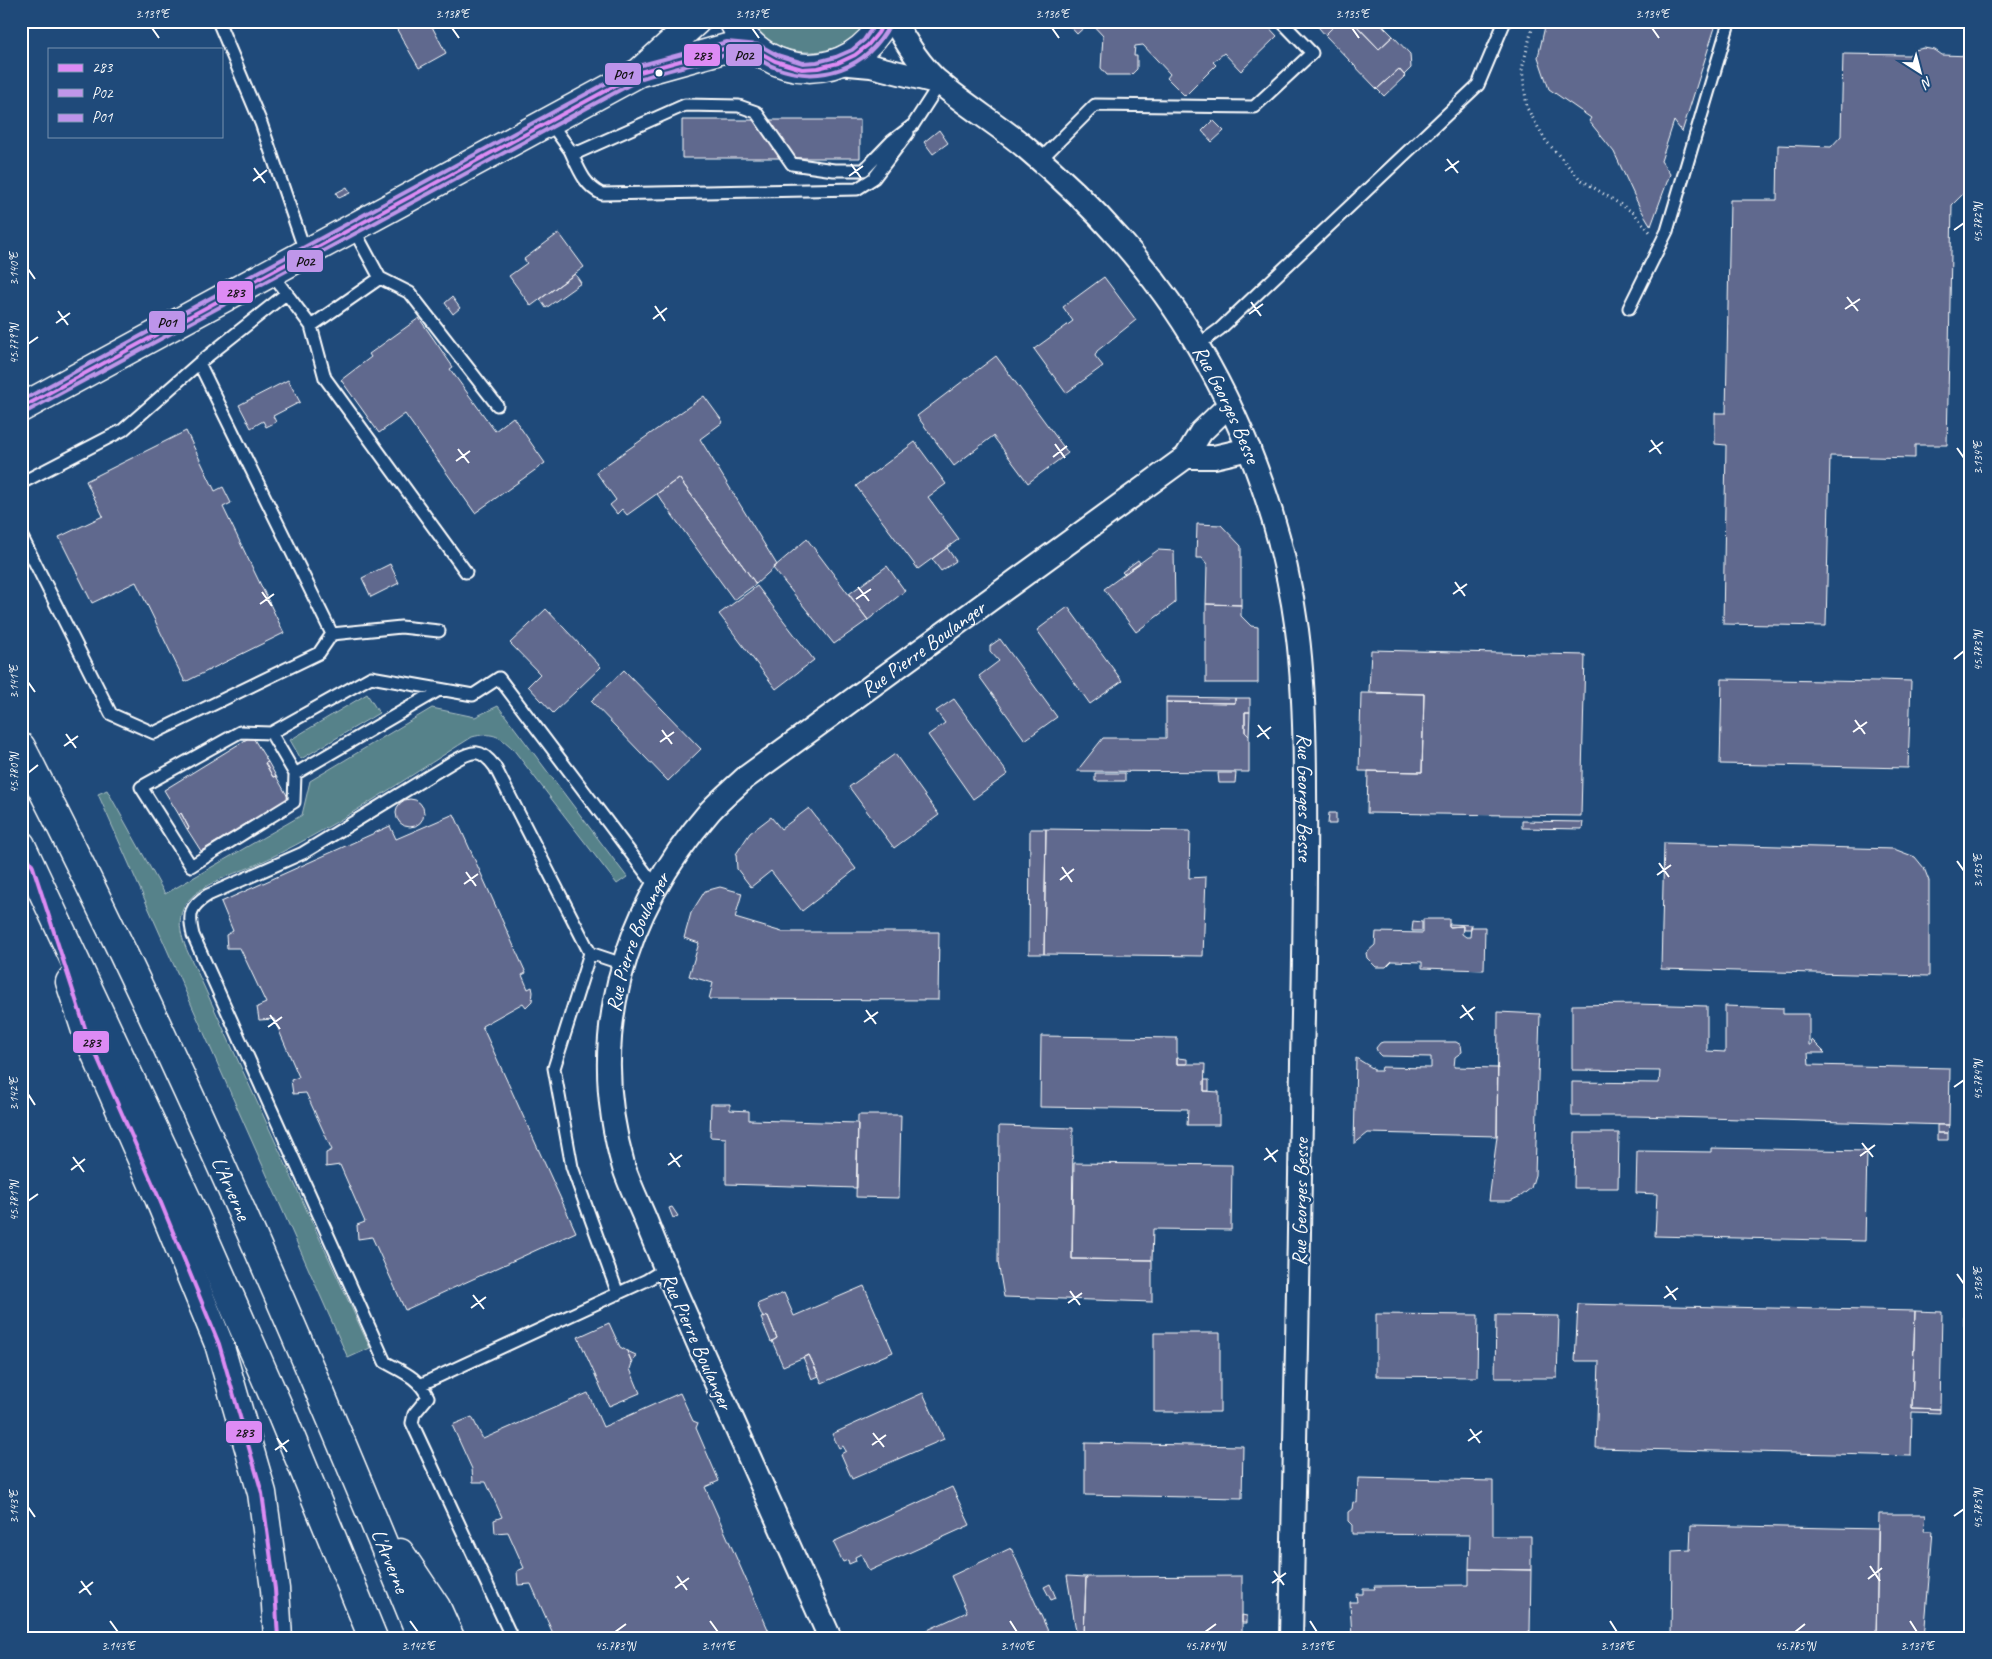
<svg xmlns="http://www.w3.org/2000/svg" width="1992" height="1659" font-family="Caveat,sans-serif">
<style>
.green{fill:#57828a;stroke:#abc0c4}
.building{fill:#61698e;stroke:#fff}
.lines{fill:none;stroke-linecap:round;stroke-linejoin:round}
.service-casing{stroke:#fff;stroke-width:15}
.minor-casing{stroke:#fff;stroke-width:26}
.tertiary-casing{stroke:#fff;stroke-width:31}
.motorway-casing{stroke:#fff;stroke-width:31}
.path{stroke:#fff;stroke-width:3;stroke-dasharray:1 4;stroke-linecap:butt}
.service{stroke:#1f4a7a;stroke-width:11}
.minor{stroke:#1f4a7a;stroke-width:22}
.tertiary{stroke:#1f4a7a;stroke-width:28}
.motorway{stroke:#1f4a7a;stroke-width:28}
.bus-1-casing{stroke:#1f4a7a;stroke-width:8}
.bus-2-casing{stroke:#1f4a7a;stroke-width:8}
.bus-3-casing{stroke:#1f4a7a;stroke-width:8}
.bus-1{stroke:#dd8bf4;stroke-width:4}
.bus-2{stroke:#bf96e9;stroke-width:4}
.bus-3{stroke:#bd94ea;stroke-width:4}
.ticks{fill:none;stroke:#fff;stroke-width:2}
.bus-dot{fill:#fff;stroke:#1f4a7a;stroke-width:2}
.labels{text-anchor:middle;stroke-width:5;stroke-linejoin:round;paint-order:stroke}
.street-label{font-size:21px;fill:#fff;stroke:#1f4a7a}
.line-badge{stroke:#1f4a7a;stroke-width:2}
.pale-badge-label{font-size:14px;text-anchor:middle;font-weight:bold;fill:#111}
.neatline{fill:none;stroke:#fff;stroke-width:2}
.ticks-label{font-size:12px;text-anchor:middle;fill:#fff}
</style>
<rect width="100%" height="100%" fill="#1f4a7a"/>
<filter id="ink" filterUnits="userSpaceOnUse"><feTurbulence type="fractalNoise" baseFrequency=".02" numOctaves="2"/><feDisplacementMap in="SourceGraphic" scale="10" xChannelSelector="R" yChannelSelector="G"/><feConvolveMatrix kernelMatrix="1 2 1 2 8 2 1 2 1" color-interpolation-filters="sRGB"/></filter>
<g filter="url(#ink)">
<path class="green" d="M749 21H867C864 25 861 30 857 34 827 62 771 57 749 21Z
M367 694 379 713 301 759 290 740Z
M498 706 627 877 617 884 513 749C499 735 491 732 472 737 400 782 330 831 253 866 232 875 193 886 183 909 173 931 192 959 201 980L370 1348 348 1358 98 794 107 790 165 894 302 815 310 781 432 708 475 717Z"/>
<path class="building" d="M392 21H429L446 53 419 68Z
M1065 21H1263L1277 36 1241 71 1224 53 1213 62 1216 65 1185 96 1167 78 1170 74 1143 45 1135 46 1134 56H1137V69L1131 75H1107L1101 68 1103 36 1090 22 1077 34Z
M1313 21H1339L1325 35Z
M1339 21H1352L1379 49 1393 36 1410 54 1411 68 1404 75 1399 69 1377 89 1325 35Z
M1352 21H1378L1393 36 1379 49Z
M1717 21 1682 132 1674 121 1661 161 1670 174 1651 226 1640 208 1614 152 1589 121 1591 118 1549 89 1538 57 1546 22Z
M1924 48 1935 50 1942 55 1971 56 1969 188 1952 205 1947 445H1915V458L1830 456 1826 626 1723 624 1726 445 1715 444V413H1726L1730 200H1777L1778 145 1831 147 1841 136 1843 54 1909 55 1915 50Z
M1399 69 1405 76 1384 96 1377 89Z
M682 120H860V158H682Z
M1213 120 1224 131 1212 142 1202 131Z
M939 130 948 143 933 154 924 142Z
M347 187 350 193 339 198 336 193Z
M559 233 584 267 531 306 509 276 527 263 524 259Z
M575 274 581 283 546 308 540 299Z
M1104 277 1136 320 1097 351 1095 356 1103 366 1066 393 1034 349 1073 321 1063 307Z
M452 297 460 308 453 314 445 303Z
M419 318 453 367 450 369 495 431 513 417 545 463 475 513 405 414 379 433 341 380 371 357 369 354Z
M996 356 1068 453 1028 483 993 436 954 466 917 416Z
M288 380 300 402 273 416 276 422 266 427 263 421 251 428 239 405Z
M704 396 723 422 700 439 777 565 756 584 679 478 627 515 622 509 617 514 610 505 616 500 596 472Z
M186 431 215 491 223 487 231 503 223 507 284 633 185 682 136 582 92 603 59 537 103 516 86 481Z
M915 442 946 484 928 497 959 539 918 569 856 486Z
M679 478 756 584 734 600 657 494Z
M1197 524 1221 525 1241 546V605L1206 604 1207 564 1202 558H1196Z
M807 539 868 620 834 644 773 568Z
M947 548 956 561 941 571 932 559Z
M1158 550 1174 551 1175 603 1136 632 1104 589Z
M1138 560 1140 563 1124 574 1122 572Z
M390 564 399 583 371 597 362 578Z
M887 566 905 591 868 620 849 594Z
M757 586 814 660 776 689 719 614Z
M1206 604 1241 605V616L1251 626 1258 627V683H1206Z
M1068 607 1122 681 1090 704 1037 630Z
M546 609 601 667 553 713 528 686 540 674 510 643Z
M1000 639 1057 717 1025 740 979 676 999 661 990 651V646Z
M1371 650 1585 655 1581 816 1367 813 1368 771 1422 772 1424 694 1369 692Z
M624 670 701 749 668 781 591 701Z
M1722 679 1878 682 1879 680 1911 681 1908 768 1720 764Z
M1361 693 1424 694 1422 772 1359 771Z
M1166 697 1235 698V703L1166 702Z
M1235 698H1250V712H1245V732L1249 736V772L1077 771 1103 738H1166V702L1235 703Z
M954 699 1008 774 973 799 928 735 945 723 936 711Z
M1245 712H1250L1249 736 1245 732Z
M252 736 268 762 265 763 273 777 276 776 289 799 201 851 187 829 189 828 181 813 179 815 164 790Z
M895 754 939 815 894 848 849 787Z
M268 762 276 776 273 777 265 763Z
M1095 773H1125V781H1095Z
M1218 773H1236L1235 783H1219Z
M396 813a14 14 0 1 1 28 0a14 14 0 1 1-28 0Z
M809 808 856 869 802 911 771 871 751 887 737 869 736 854 750 833 771 817 781 829Z
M181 813 189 828 187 829 179 815Z
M1329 813H1336V824H1328Z
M454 814 526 973 522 975 528 989 532 987 533 992 532 1001 526 1007 523 1003 482 1026 576 1232 405 1310 372 1237 358 1239 357 1225 365 1222 340 1165 326 1167V1153L332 1150 306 1093 293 1094 291 1080 299 1077 274 1019 259 1020 257 1007 266 1003 240 948H227L226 935 233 931 221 902 390 826 396 839Z
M1522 821 1583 822 1582 829 1522 828Z
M1030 829H1046L1044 954H1029Z
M1046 829 1190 831 1189 878 1206 877 1203 956 1044 954Z
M1664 843 1894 849 1915 857 1924 868 1929 881V976L1661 969Z
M720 887 742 893 735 918 782 932H939L938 1000 709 999 713 983 689 976 699 943 684 938 691 913 705 891Z
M1423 919H1449V927L1463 926 1462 934 1466 937H1470L1471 927H1485L1484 970 1422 968V962L1392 961 1386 967H1376L1367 958 1366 953 1375 945 1376 932 1423 933Z
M1413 921 1422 922V931H1412Z
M1449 924 1472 925 1471 930H1463V926L1449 927Z
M1636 1004 1707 1006V1051L1725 1052V1006L1783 1008V1014H1809V1045H1811L1812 1040 1825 1053H1808L1809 1065 1950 1068 1949 1125 1636 1116H1572V1082L1659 1083 1660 1071 1572 1070V1005Z
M1498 1012 1540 1014 1535 1175 1531 1188 1521 1196 1510 1201H1489L1497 1136Z
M1041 1036 1177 1038V1064H1205L1204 1091 1219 1092V1125H1187L1188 1109 1040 1107Z
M1383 1042H1456L1461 1045 1462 1052 1455 1057 1454 1067 1498 1068 1497 1136 1368 1133 1354 1144 1356 1058 1374 1069V1071H1381L1382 1067 1431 1068V1057L1381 1056 1378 1053 1376 1048 1380 1043Z
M1177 1058 1187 1059V1064H1177Z
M1204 1080H1209V1091H1204Z
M711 1104H730V1110L749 1111V1120L858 1123 857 1188 726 1184V1138L710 1137Z
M858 1115H901L899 1198 856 1197Z
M1937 1125H1949L1948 1133H1937Z
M999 1126 1073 1128 1072 1259 1152 1260V1302L1004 1297 998 1262Z
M1575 1133H1619L1618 1188H1574Z
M1937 1133H1948V1140H1937Z
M1711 1148 1867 1151 1865 1241 1655 1236 1657 1194 1636 1193 1637 1151 1711 1152Z
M1074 1163 1232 1165 1231 1230 1153 1229 1152 1260 1072 1259Z
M672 1207 678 1216 673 1218 669 1208Z
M864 1286 893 1352 822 1383 809 1355 783 1366 772 1341 777 1338 768 1316 763 1318 757 1304 784 1293 794 1316Z
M1578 1304 1915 1311 1912 1408 1940 1409V1413L1912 1412 1911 1456 1596 1448 1599 1361H1575Z
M1915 1311 1942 1312 1940 1409 1912 1408Z
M1964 1312H1971V1326H1964Z
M1376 1314 1478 1315 1477 1377 1376 1376Z
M1496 1315 1559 1316 1557 1378H1495Z
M768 1316 777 1338 771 1342 761 1318Z
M609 1323 620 1347 627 1351 632 1363 630 1369 640 1393 609 1406 578 1337Z
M1154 1333H1220V1412H1154Z
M627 1351 636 1355 632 1363Z
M809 1355 819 1376 812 1379 803 1357Z
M588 1393 603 1427 680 1393 693 1421 698 1423 696 1428 719 1481 705 1487 771 1636 766 1638H555L531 1584 518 1585 517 1571 524 1568 508 1532 495 1533 494 1520 502 1517 486 1482H473L472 1469 452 1425 472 1417 483 1439Z
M923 1393 944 1439 852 1479 841 1454 846 1451 843 1446 839 1448 832 1434Z
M1085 1443 1243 1446 1242 1498 1085 1495Z
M1358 1478 1493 1481V1536H1531V1570L1469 1569 1470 1535 1352 1534V1525L1348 1521V1512L1352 1509 1353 1502 1357 1503Z
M952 1487 970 1525 869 1571 861 1554 855 1557 856 1561 849 1564 848 1560 843 1562 833 1542Z
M1879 1514H1926L1924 1531H1933L1924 1638H1876Z
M1691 1525 1878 1529 1876 1638H1671L1672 1551 1690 1550Z
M1011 1548 1051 1638H910L967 1612 951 1576Z
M1469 1569 1531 1570 1530 1632 1517 1638H1352L1350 1602H1357L1356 1594H1363V1589H1375L1374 1586 1469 1585Z
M1067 1576 1086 1577 1084 1637H1077Z
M1242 1576V1638L1084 1637 1086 1577Z
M1050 1584 1056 1598 1051 1600 1044 1587Z
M1242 1615 1247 1616V1623H1242Z
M1530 1632V1638H1517Z"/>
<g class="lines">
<defs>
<path id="service" d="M218 21 261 123 306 254
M549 121 570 150 579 152 685 105 739 106 756 112 792 164 834 170H864L892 141 913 125 940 83
M570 150C578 167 584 186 602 194L857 189 874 178 908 133
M1040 160 1095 105 1254 107 1312 53 1281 21
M271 273 311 326 380 278 353 228
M380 278 410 293 497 405
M287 293 199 363 332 634 401 627 439 631
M1629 308 1667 231 1728 26
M311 326 325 378 466 572
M1198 345 1220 329 1478 85 1505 21
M21 483 123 430 199 363
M21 535 111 714 154 733 319 653 332 634
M439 690 295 774 271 733 371 677 473 695 499 678 657 888
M271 733 240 732 141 787 191 866 294 802 295 774
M590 953 554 1068 572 1167 618 1294
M422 1384 647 1280 665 1269
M512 1638 412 1423 414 1414 428 1397C418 1377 403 1372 385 1362L193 935C188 914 190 906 208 895L303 853 454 761C473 750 481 748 495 767L590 953 623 964"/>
<g id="minor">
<path id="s1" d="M894 21C907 44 921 67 941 84 968 107 999 125 1026 148 1092 203 1156 273 1199 348 1249 433 1284 532 1297 630 1304 683 1305 736 1305 789 1306 880 1304 972 1302 1063 1300 1255 1294 1446 1291 1638"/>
<path d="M838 63 871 66 940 83"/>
<path d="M1186 457H1214L1249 449"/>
<path id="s2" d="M830 1638C787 1542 745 1447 702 1352 683 1308 663 1265 646 1221 639 1204 630 1186 624 1168 586 1037 622 913 710 811 721 799 733 789 745 778L1186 457 1201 432 1229 405"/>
</g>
<path id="tertiary" d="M733 21C767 83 850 84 884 21
M644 71 727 48 757 51
M21 408 640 72 696 21"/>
<g id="motorway">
<path id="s3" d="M21 747C170 1037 299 1336 422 1638"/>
<path d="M21 845 195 1217 278 1406 373 1638"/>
<path d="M70 982 87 1034 159 1198 219 1344 262 1493 275 1589 278 1638"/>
<path d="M400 1553 436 1607 450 1638"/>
</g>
</defs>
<use href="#service" class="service-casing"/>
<use href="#minor" class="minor-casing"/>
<use href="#tertiary" class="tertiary-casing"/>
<use href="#motorway" class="motorway-casing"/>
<path class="path" d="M1534 21 1522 69 1527 108 1546 141 1580 179 1634 213 1650 232"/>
<use href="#service" class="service"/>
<use href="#minor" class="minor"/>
<use href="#tertiary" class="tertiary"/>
<use href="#motorway" class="motorway"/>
<defs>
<path id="bus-1" d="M21 408 640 72 727 48 757 51 775 61 802 69 818 68 838 63 855 55 868 45 878 33 884 21
M21 845 33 867 87 1034 159 1198 219 1344 262 1493 275 1589 278 1638"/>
<path id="bus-2" d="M24 413 642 78C662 72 682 67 701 62 709 59 718 56 727 55 735 54 750 55 757 58 763 61 768 65 774 67 820 85 867 69 890 24"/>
<path id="bus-3" d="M21 401 638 66 727 42 759 45 777 55 803 63 817 62 836 57 852 50 864 40 877 21"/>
</defs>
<use href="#bus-1" class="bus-1-casing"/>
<use href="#bus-2" class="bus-2-casing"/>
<use href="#bus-3" class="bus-3-casing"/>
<use href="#bus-1" class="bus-1"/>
<use href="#bus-2" class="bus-2"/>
<use href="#bus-3" class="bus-3"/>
</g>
</g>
<path class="ticks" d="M152 28 159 38M452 28 459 38M752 28 759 38M1052 28 1059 38M1352 28 1359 38M1652 28 1659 38M1447 159 1458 173M851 164 861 178M254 168 265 183M1445 171 1459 161M849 176 863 166M253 181 267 170M1954 230 1964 223M28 269 35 279M1847 297 1858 311M1251 302 1261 316M655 306 665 321M1845 309 1860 299M58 311 68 325M1249 314 1263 304M653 319 667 308M56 323 70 313M28 344 38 337M1651 440 1661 454M1055 444 1065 458M1957 448 1964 458M458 449 469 463M1649 452 1663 442M1053 457 1067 446M456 461 470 451M1455 582 1465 596M858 587 869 601M262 592 272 606M1453 594 1467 584M856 599 871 589M260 604 274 594M1954 659 1964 651M28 682 35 692M1855 720 1865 734M1258 725 1269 739M662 730 672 744M1853 732 1867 722M66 734 76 748M1257 737 1271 727M660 742 674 732M64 746 78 736M28 773 38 765M1957 861 1964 871M1659 863 1669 877M1062 867 1072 882M466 872 476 886M1657 875 1671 865M1060 880 1074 869M464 884 478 874M1462 1005 1473 1020M866 1010 876 1024M270 1015 280 1029M1460 1018 1475 1007M864 1022 878 1012M268 1027 282 1017M1954 1087 1964 1080M28 1094 35 1105M1862 1143 1873 1157M1266 1148 1276 1162M670 1153 680 1167M1860 1156 1875 1145M73 1157 84 1172M1264 1160 1278 1150M668 1165 682 1155M71 1170 85 1159M28 1201 38 1194M1957 1274 1964 1284M1666 1286 1676 1300M1070 1291 1080 1305M473 1295 484 1309M1664 1298 1678 1288M1068 1303 1082 1293M471 1308 486 1297M1470 1429 1480 1443M873 1433 884 1447M277 1438 287 1452M1468 1441 1482 1431M872 1445 886 1435M275 1450 289 1440M28 1507 35 1517M1954 1516 1964 1509M1870 1566 1880 1581M1274 1571 1284 1585M677 1576 687 1590M1868 1579 1882 1568M81 1581 91 1595M1272 1583 1286 1573M675 1588 689 1578M79 1593 93 1582M110 1621 118 1632M410 1621 418 1632M710 1621 718 1632M1010 1621 1017 1632M1310 1621 1317 1632M1610 1621 1617 1632M1910 1621 1917 1632M615 1632 626 1624M1205 1632 1216 1624M1795 1632 1805 1624"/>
<circle class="bus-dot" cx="659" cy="73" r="4.5"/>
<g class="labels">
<g class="street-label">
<text dy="7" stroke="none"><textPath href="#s1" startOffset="514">Rue Georges Besse</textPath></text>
<text dy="7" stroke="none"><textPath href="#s2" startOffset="1165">Rue Pierre Boulanger</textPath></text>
<text dy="7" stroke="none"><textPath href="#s1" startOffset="919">Rue Georges Besse</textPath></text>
<text dy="7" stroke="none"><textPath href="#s2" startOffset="745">Rue Pierre Boulanger</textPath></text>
<text dy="7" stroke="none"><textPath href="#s3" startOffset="489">L'Arverne</textPath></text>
<text transform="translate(1300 1202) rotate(-89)" y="7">Rue Georges Besse</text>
<text transform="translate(697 1341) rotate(66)" y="7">Rue Pierre Boulanger</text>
<text dy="7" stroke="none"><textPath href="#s3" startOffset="894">L'Arverne</textPath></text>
</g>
</g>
<g class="line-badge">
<rect x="683" y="43" width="38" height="24" rx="5" fill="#dd8bf4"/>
<rect x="725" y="43" width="38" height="24" rx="5" fill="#bf96e9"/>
<rect x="604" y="62" width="38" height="24" rx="5" fill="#bd94ea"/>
<rect x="286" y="249" width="38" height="24" rx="5" fill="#bf96e9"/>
<rect x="216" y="280" width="38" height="24" rx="5" fill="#dd8bf4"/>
<rect x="148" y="310" width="38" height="24" rx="5" fill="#bd94ea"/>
<rect x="72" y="1030" width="38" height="24" rx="5" fill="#dd8bf4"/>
<rect x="225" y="1420" width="38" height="24" rx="5" fill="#dd8bf4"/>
</g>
<g class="pale-badge-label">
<text x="702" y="60">283</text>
<text x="744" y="60">P02</text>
<text x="623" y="79">P01</text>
<text x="305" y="266">P02</text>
<text x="235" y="297">283</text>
<text x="167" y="327">P01</text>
<text x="91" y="1047">283</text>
<text x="244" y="1437">283</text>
</g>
<rect width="1992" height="1659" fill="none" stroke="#1f4a7a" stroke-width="55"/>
<rect x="48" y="48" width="175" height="90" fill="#1f4a7a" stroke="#7992af"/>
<rect x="58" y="64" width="25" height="8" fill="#dd8bf4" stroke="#7992af"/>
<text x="92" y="72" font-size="15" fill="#ffffff">283</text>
<rect x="58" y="89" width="25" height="8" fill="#bf96e9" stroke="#7992af"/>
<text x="92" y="98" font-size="15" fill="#ffffff">P02</text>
<rect x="58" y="114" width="25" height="8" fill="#bd94ea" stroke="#7992af"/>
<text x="92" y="122" font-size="15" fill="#ffffff">P01</text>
<g transform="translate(1920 72) rotate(144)" stroke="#1f4a7a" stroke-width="4" paint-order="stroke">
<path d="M0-4L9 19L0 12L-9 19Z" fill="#ffffff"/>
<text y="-8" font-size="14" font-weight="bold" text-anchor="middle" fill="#ffffff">N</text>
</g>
<rect x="28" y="28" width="1936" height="1604" class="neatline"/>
<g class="ticks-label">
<text x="152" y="18">3.139°E</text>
<text x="452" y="18">3.138°E</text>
<text x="752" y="18">3.137°E</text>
<text x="1052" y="18">3.136°E</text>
<text x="1352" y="18">3.135°E</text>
<text x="1652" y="18">3.134°E</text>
<text transform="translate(1978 223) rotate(-90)" y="4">45.782°N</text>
<text transform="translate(14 269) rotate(-90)" y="4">3.140°E</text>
<text transform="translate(14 344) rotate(-90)" y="4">45.779°N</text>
<text transform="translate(1978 458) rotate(-90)" y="4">3.134°E</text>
<text transform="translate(1978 651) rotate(-90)" y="4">45.783°N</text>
<text transform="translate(14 682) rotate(-90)" y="4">3.141°E</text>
<text transform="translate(14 773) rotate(-90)" y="4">45.780°N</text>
<text transform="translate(1978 871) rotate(-90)" y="4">3.135°E</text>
<text transform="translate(1978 1080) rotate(-90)" y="4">45.784°N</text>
<text transform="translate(14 1094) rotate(-90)" y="4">3.142°E</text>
<text transform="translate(14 1201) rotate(-90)" y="4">45.781°N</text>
<text transform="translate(1978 1284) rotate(-90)" y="4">3.136°E</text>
<text transform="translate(14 1507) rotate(-90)" y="4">3.143°E</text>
<text transform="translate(1978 1509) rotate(-90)" y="4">45.785°N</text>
<text x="118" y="1650">3.143°E</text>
<text x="418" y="1650">3.142°E</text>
<text x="615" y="1650">45.783°N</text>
<text x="718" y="1650">3.141°E</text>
<text x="1017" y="1650">3.140°E</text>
<text x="1205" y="1650">45.784°N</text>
<text x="1317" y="1650">3.139°E</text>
<text x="1617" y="1650">3.138°E</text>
<text x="1795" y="1650">45.785°N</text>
<text x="1917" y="1650">3.137°E</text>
</g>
</svg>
